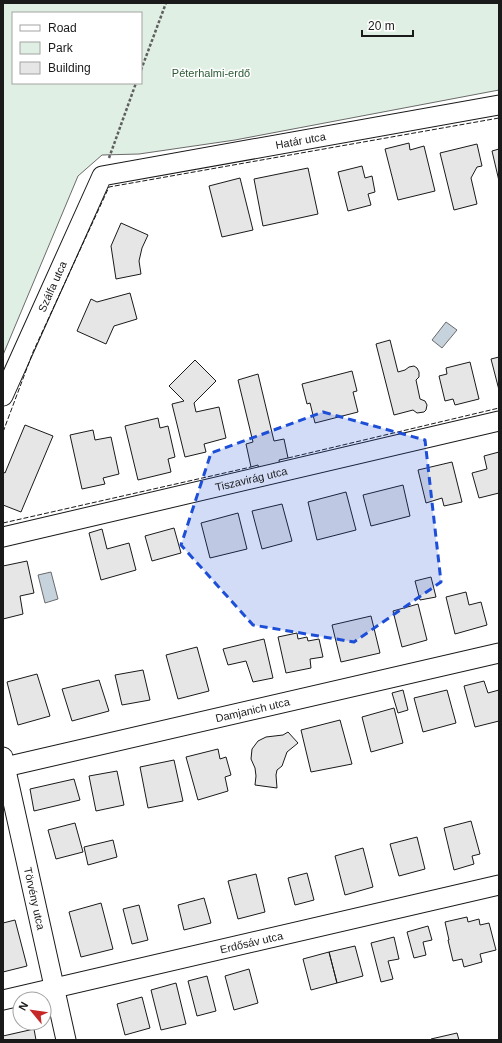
<svg xmlns="http://www.w3.org/2000/svg" width="502" height="1043" font-family="Helvetica,sans-serif">
<style>
.green{fill:#e0efe3;stroke:#6a6a6a;fill-rule:evenodd}
.water{fill:#c6d2dc;stroke:#6a6a6a}
.building{fill:#e6e6e6;stroke:#1a1a1a}
.lines{fill:none;stroke-linecap:round;stroke-linejoin:round}
.minor-casing{stroke:#1a1a1a;stroke-width:21}
.path{stroke:#5f5f5f;stroke-width:2.5;stroke-dasharray:3 2;stroke-linecap:butt}
.minor{stroke:#fff;stroke-width:19}
.fence{stroke:#1a1a1a;stroke-width:1;stroke-dasharray:5 2;stroke-linecap:butt}
.marked{fill:#1d4ed8;fill-opacity:0.2;stroke:#1d4ed8;stroke-width:3;stroke-dasharray:8 5;stroke-linejoin:round}
.labels{text-anchor:middle;stroke-width:3;stroke-linejoin:round;paint-order:stroke}
.park-label{font-size:11px;fill:#2b5a34;stroke:#fff}
.street-label{font-size:11px;fill:#1a1a1a;stroke:#fff}
</style>
<rect width="100%" height="100%" fill="#fff"/>
<path class="green" d="M3 3H499V90L235 140 139 154 102 155 78 176 3 355ZM13 13H141V83H13Z"/>
<path class="water" d="M446 322 457 330 442 348 432 340Z
M51 572 58 599 45 603 38 575Z"/>
<path class="building" d="M409 143 410 150 424 146 435 191 398 200 385 149Z
M477 144 482 166 477 167 471 178 477 204 454 210 440 153Z
M499 149V181L492 151Z
M362 166 365 178 372 176 375 192 368 194 371 205 348 211 338 172Z
M308 168 318 214 263 226 254 179Z
M240 178 253 230 222 237 209 186Z
M121 223 148 235 142 248 139 261 141 274 116 279 111 246Z
M130 293 137 319 114 326 106 344 77 331 91 299 97 302Z
M390 340 398 372 405 370 409 367 414 366 417 368 419 372V377L416 380 420 399 425 401 427 405 426 410 424 412 417 413 413 410 394 415 376 344Z
M499 357V390L491 359Z
M195 360 216 381 194 403 196 412 219 407 226 438 204 444 206 452 185 457 172 404 184 401 169 386Z
M470 362 479 399 455 405 453 399 445 401 439 376 447 374 446 368Z
M352 371 357 391 353 392 358 412 315 423 310 403 307 404 302 384Z
M258 374 274 441 284 439 288 458 279 460 280 466 259 471 258 465 251 467 246 444 253 442 238 380Z
M158 418 160 428 168 426 175 457 168 459 171 472 138 480 125 426Z
M25 425 53 436 21 512 3 505V472L5 473Z
M93 430 95 440 111 437 119 474 103 478 105 484 82 489 70 435Z
M499 452V493L479 498 472 473 487 469 484 456Z
M452 462 462 502 444 506 442 498 426 503 418 470Z
M403 485 410 516 371 526 363 495Z
M346 492 356 530 317 540 308 502Z
M282 504 292 541 262 549 252 511Z
M238 513 247 549 210 558 201 523Z
M174 528 181 553 152 561 145 536Z
M102 529 107 549 129 543 136 570 101 580 89 533Z
M27 561 34 593 20 596 23 614 3 619V566Z
M431 577 436 597 420 600 415 581Z
M466 592 469 605 481 602 487 625 455 634 446 597Z
M418 604 427 640 402 647 393 611Z
M371 616 380 653 341 662 332 625Z
M297 633 298 639 307 637 308 641 319 639 323 657 310 659 311 668 286 673 278 637Z
M264 639 273 678 253 682 246 661 228 665 223 649Z
M197 647 209 691 178 699 166 655Z
M143 670 150 700 122 705 115 675Z
M37 674 50 716 18 725 7 682Z
M99 680 109 711 72 721 62 689Z
M484 681 488 693 499 690V721L475 727 464 686Z
M403 690 408 710 398 713 392 693Z
M447 690 456 723 423 732 414 698Z
M394 708 403 743 371 752 362 717Z
M340 720 352 764 311 772 301 730Z
M288 732 298 743 287 752 282 766 277 770 276 775 277 788 255 785 256 776 255 768 251 759 252 749 258 741 266 737 283 735Z
M218 749 220 759 226 757 231 775 225 777 228 791 198 800 186 757Z
M174 760 183 801 148 808 140 767Z
M117 771 124 805 96 811 89 776Z
M74 779 80 800 34 811 30 789Z
M471 821 480 854 472 856 474 864 454 870 444 828Z
M75 823 83 852 56 859 48 830Z
M417 837 425 869 399 876 390 844Z
M113 840 117 857 88 865 84 847Z
M363 848 373 887 345 895 335 856Z
M307 873 314 900 295 905 288 878Z
M256 874 265 912 238 919 228 881Z
M204 898 211 923 184 930 178 905Z
M101 903 113 949 81 957 69 912Z
M139 905 148 940 132 944 123 909Z
M467 917 468 922 479 919 480 925 489 923 496 950 480 954 482 962 464 967 462 959 453 961 448 940H449L445 922Z
M15 920 27 966 3 972V923Z
M428 926 432 940 423 942 426 955 414 958 407 932Z
M394 937 399 959 388 961 393 979 381 982 371 943Z
M355 946 363 976 337 983 329 952Z
M329 952 337 983 311 990 303 959Z
M249 969 258 1003 234 1010 225 976Z
M207 976 216 1011 197 1016 188 981Z
M176 983 186 1024 161 1030 151 990Z
M142 997 150 1028 125 1035 117 1004Z
M34 1029 36 1040H3V1036Z
M457 1033 459 1040H431V1039Z"/>
<g class="lines">
<defs>
<g id="minor">
<path id="s1" d="M3 396 102 176 499 105"/>
<path id="s2" d="M3 537 499 421"/>
<path id="s3" d="M3 757 66 1040"/>
<path id="s4" d="M5 767 499 653"/>
<path id="s5" d="M3 1000 499 885"/>
</g>
</defs>
<use href="#minor" class="minor-casing"/>
<path class="path" d="M141 70 166 3
M109 158 136 83"/>
<use href="#minor" class="minor"/>
<path class="fence" d="M3 432 33 352 109 187 499 118
M288 458 499 408
M3 523 251 467"/>
</g>
<path class="marked" d="M323 412 425 440 441 582 354 642 253 625 181 545 211 453Z"/>
<g class="labels">
<g class="park-label">
<text x="211" y="77">Péterhalmi-erdő</text>
</g>
<g class="street-label">
<text dy="4" stroke="none"><textPath href="#s1" startOffset="443">Határ utca</textPath></text>
<text dy="4" stroke="none"><textPath href="#s1" startOffset="120">Szálfa utca</textPath></text>
<text dy="4" stroke="none"><textPath href="#s2" startOffset="255">Tiszavirág utca</textPath></text>
<text dy="4" stroke="none"><textPath href="#s4" startOffset="254">Damjanich utca</textPath></text>
<text dy="4" stroke="none"><textPath href="#s3" startOffset="145">Törvény utca</textPath></text>
<text dy="4" stroke="none"><textPath href="#s5" startOffset="255">Erdősáv utca</textPath></text>
</g>
</g>
<rect width="502" height="1043" fill="none" stroke="#1a1a1a" stroke-width="8"/>
<rect x="12" y="12" width="130" height="72" fill="#ffffff" stroke="#a3a3a3"/>
<rect x="20" y="25" width="20" height="6" fill="#ffffff" stroke="#a3a3a3"/>
<text x="48" y="32" font-size="12" fill="#1a1a1a">Road</text>
<rect x="20" y="42" width="20" height="12" fill="#e0efe3" stroke="#a3a3a3"/>
<text x="48" y="52" font-size="12" fill="#1a1a1a">Park</text>
<rect x="20" y="62" width="20" height="12" fill="#e6e6e6" stroke="#a3a3a3"/>
<text x="48" y="72" font-size="12" fill="#1a1a1a">Building</text>
<g transform="translate(32 1011) rotate(299)"><circle r="19" fill="#ffffff" stroke="#a3a3a3"/>
<path d="M0-3L7 15L0 10L-7 15Z" fill="#c62828"/>
<text y="-6" font-size="11" font-weight="bold" text-anchor="middle" fill="#1a1a1a">N</text>
</g>
<path d="M362 30v6h51v-6" fill="none" stroke="#1a1a1a" stroke-width="2"/>
<text x="368" y="30" font-size="12" fill="#1a1a1a" stroke="#ffffff" stroke-width="3" paint-order="stroke">20 m</text>
</svg>
